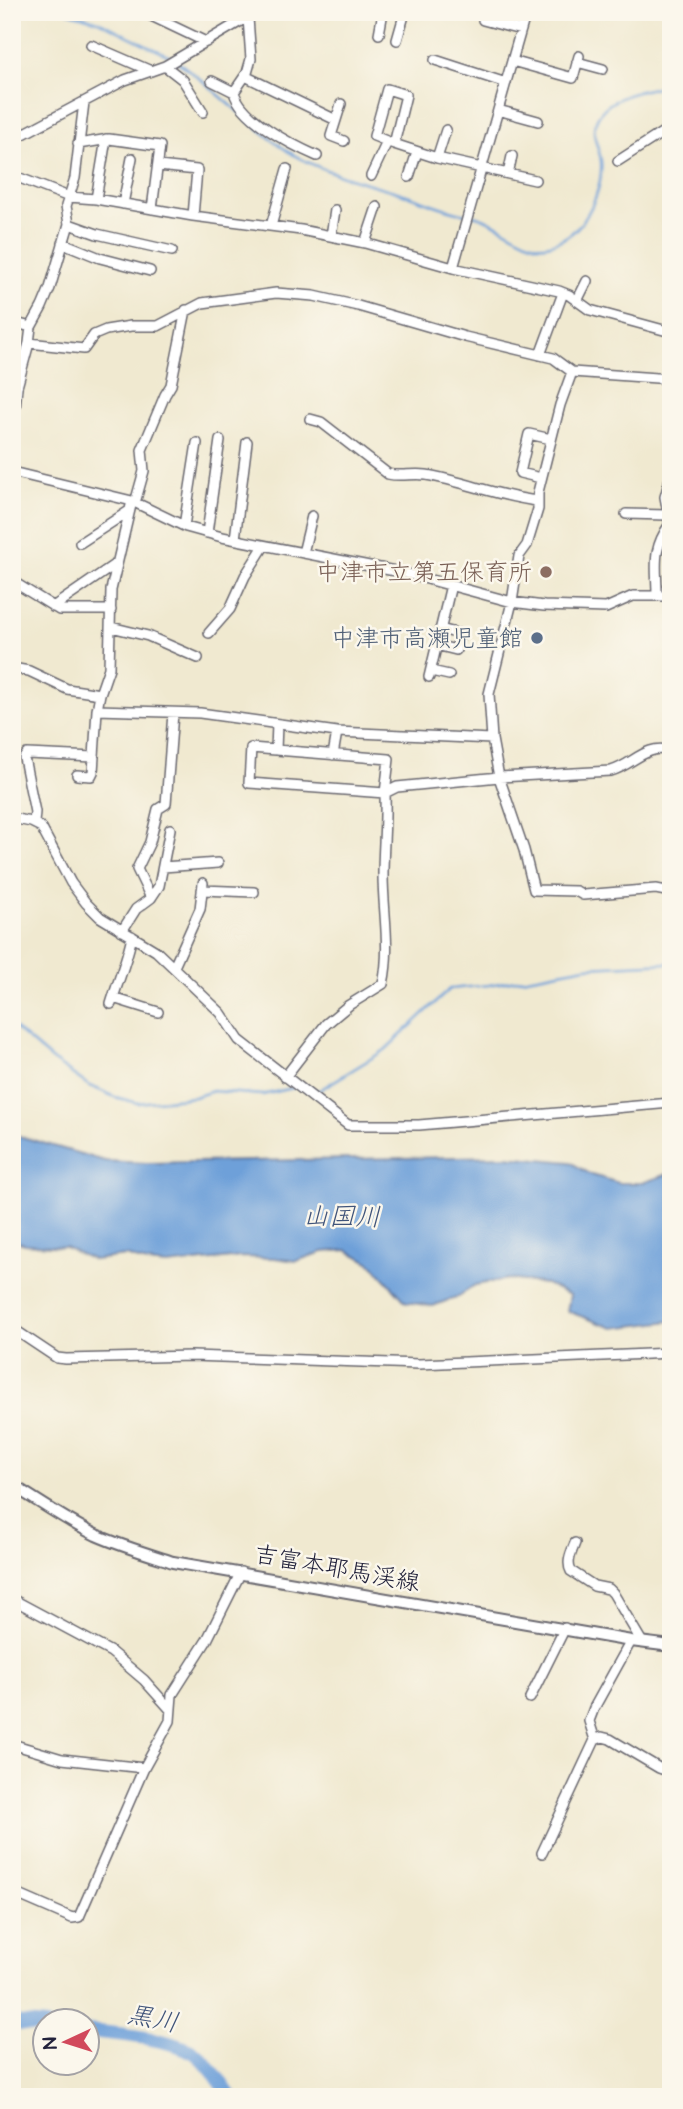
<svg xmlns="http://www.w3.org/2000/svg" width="683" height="2109" font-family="'Architects Daughter','Klee One',sans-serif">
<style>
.water{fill:#6ea0d9;stroke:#48618a;stroke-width:2}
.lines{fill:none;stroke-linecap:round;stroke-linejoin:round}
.stream{stroke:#6ea0d9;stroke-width:2.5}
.river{stroke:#6ea0d9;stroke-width:14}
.minor-casing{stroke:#6a686f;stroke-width:12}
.major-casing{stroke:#6a686f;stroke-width:14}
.minor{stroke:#fff;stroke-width:9}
.major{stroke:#fff;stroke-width:10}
.education-dot{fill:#8d6e63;stroke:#fbf7ec;stroke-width:2.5}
.service-dot{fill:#5c6f8a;stroke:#fbf7ec;stroke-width:2.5}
.labels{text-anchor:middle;stroke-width:5;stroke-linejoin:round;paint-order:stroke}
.education-label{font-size:24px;fill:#785e54;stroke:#fbf7ec;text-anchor:end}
.service-label{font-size:24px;fill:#4e5e75;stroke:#fbf7ec;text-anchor:end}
.street-label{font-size:24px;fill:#22223b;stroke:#fbf7ec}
.water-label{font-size:26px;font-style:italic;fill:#40547a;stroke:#fbf7ec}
</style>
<rect width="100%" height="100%" fill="#fbf7ec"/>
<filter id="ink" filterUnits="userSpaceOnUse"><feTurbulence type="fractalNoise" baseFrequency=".0143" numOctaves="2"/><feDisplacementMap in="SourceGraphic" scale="14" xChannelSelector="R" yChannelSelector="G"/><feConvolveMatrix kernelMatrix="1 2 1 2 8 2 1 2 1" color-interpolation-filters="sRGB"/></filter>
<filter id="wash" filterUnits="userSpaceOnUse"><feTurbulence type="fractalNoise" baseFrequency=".00686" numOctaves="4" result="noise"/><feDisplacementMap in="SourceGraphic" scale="28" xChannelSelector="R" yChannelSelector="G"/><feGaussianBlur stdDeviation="1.57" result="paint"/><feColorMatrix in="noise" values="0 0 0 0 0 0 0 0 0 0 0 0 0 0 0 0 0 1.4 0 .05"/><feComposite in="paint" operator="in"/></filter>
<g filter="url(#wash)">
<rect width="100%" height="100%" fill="#f0e9d0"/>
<path class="water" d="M12 1134 105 1161 147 1163 506 1156 570 1162 592 1175 619 1183H642L671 1173V1321L613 1328 567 1311 570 1295 546 1284 508 1279 475 1285 459 1296 433 1306 406 1302 371 1263 347 1250 323 1252 296 1261 275 1258 241 1257 167 1265 147 1263 126 1256 93 1260 65 1247 25 1244 12 1240V1231L24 1228 12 1220Z"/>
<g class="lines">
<path class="stream" d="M68 12 98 21 173 58
M178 62C207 83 233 108 260 130 271 139 282 148 294 155 326 173 360 181 394 191 415 197 434 206 454 211 463 214 472 214 480 217 497 223 523 242 538 245 550 247 567 238 576 229 592 213 603 184 601 161 600 151 594 141 594 130 596 97 645 89 671 85
M12 1026 52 1060 88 1085 115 1097 138 1103 194 1097 213 1091 262 1095 293 1088
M303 1087 318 1091 385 1050 450 989 489 985 586 967 671 963"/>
<path class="river" d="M12 1228 37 1232
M12 2023 46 2026
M88 2031C116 2034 173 2038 196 2054 210 2065 221 2083 231 2097"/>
</g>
</g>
<g filter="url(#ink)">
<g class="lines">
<defs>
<path id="minor" d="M143 12 206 42
M483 20 521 30
M379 34 383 12
M397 40 405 12
M91 45 151 71
M435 60 506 83
M512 61 573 78 579 56
M577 62 603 69
M165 66 183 80 203 112
M245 76 336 120
M212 81 234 92 247 73 251 59 248 18
M234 92C241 119 292 145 317 156
M341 104 331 136 344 141
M498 110 538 121
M12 140 125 80 165 66 256 12
M78 144 109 139 160 146 152 209
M394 144 406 95 387 89 374 136 394 144 437 158 535 180
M437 158 446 130
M618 161 671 127
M158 166 197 170 193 216
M508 174 512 156
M12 175 69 197 96 199 193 216 301 230 365 243 453 268 559 291 569 295 590 310 671 332
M371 176 387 142
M409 177 417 152
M96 199 106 139
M123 204 132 158
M69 224 97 234 172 251
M271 226 287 169
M331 236 335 210
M63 243 100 258 150 271
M365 243 377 207
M453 268 526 12
M577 301 587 281
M12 322 31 327 29 343 17 387 12 443
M31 327 42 307 50 288 69 224 66 206 75 178 84 102
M29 343 84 349 94 335 106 330 131 326H158L202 303 276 293 314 296 358 306 465 337 553 358 572 372 671 379
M540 355 563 293
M572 372 560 405 538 492V509L527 545 519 556 512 602 489 694 492 739 499 777 524 850 534 890 576 891 583 895 656 889 671 892
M310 419 321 422 388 474C401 477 413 473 426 475 464 481 499 497 538 501
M12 472 132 501 186 527 222 537 405 573 512 602 544 606 606 608 633 596H671
M541 478 520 473 529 434 551 439
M132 501 111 590 109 668 100 694 97 710 200 713 337 732 492 739
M135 503 144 471 142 450 165 395 171 385 186 310
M626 514 667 515
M184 526 197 443
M207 533 220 440
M235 539 247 442
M80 543 129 511
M303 553 312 516
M12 581 59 610H111
M657 596C657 565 651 551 670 524L665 497 671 475
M53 607 117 563
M111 627 148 636 198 658
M209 633 230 609 245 576 264 546
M436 645 456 650 460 634 440 629
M12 668 29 671 67 689 100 694
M431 671 449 675
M429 677 451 585
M276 750 389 759 385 793 249 783 251 748 276 750 277 724
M333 755 337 732
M77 775 91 776 93 772 97 710
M12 818 31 822 41 827 71 883 86 903 100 917 156 951 221 1013 239 1040 348 1125H419L671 1103
M34 823 35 812 24 758 27 754 94 757
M163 867 218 863
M202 890 254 892
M151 898 159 886 170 829
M122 931 136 909 151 898 137 869 150 842 158 809 166 804 173 713
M174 967 200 909 203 883
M113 998 158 1012
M111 1004C118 981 127 960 132 936
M285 1077 326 1024 349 1005 383 984C391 948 383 911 383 875 383 848 386 820 385 793L397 787 499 777 611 771C633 765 646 743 671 751
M12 1328 57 1358 66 1359 192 1356 419 1364 671 1353
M575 1543C572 1551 566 1562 571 1571L594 1586 609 1589 613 1593 642 1642
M12 1599 111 1652 144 1680 170 1709
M530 1698 565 1628
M595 1740 589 1721 594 1708 631 1641
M12 1744 62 1759 144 1768
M671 1756 665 1770 671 1773
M542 1853 595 1740 602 1737 610 1739 659 1768 665 1770
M12 1892 72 1918 79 1917 144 1768 170 1721 172 1695 207 1640 241 1572"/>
<path id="major" d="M12 1485C40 1502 67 1521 96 1535 121 1546 148 1554 173 1562L631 1641 671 1646"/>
</defs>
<use href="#minor" class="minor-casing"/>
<use href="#major" class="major-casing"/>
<use href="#minor" class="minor"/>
<use href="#major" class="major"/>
</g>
</g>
<circle class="education-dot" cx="546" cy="572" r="7"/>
<circle class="service-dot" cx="537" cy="638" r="7"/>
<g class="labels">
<g class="education-label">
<text x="532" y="580">中津市立第五保育所</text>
</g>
<g class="service-label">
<text x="523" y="646">中津市高瀬児童館</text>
</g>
<g class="street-label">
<text transform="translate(337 1568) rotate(10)" y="8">吉富本耶馬渓線</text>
</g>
<g class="water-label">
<text transform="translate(342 1216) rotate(1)" y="9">山国川</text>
<text transform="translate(153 2018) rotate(11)" y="9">黒川</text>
</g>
</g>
<rect width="683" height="2109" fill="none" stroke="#fbf7ec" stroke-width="42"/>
<g transform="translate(66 2042) rotate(266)"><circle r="33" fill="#fbf7ec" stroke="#a4a2a5" stroke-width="2"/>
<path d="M0-5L12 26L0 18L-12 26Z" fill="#d1495b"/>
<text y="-10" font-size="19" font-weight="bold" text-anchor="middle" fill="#22223b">N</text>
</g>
</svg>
